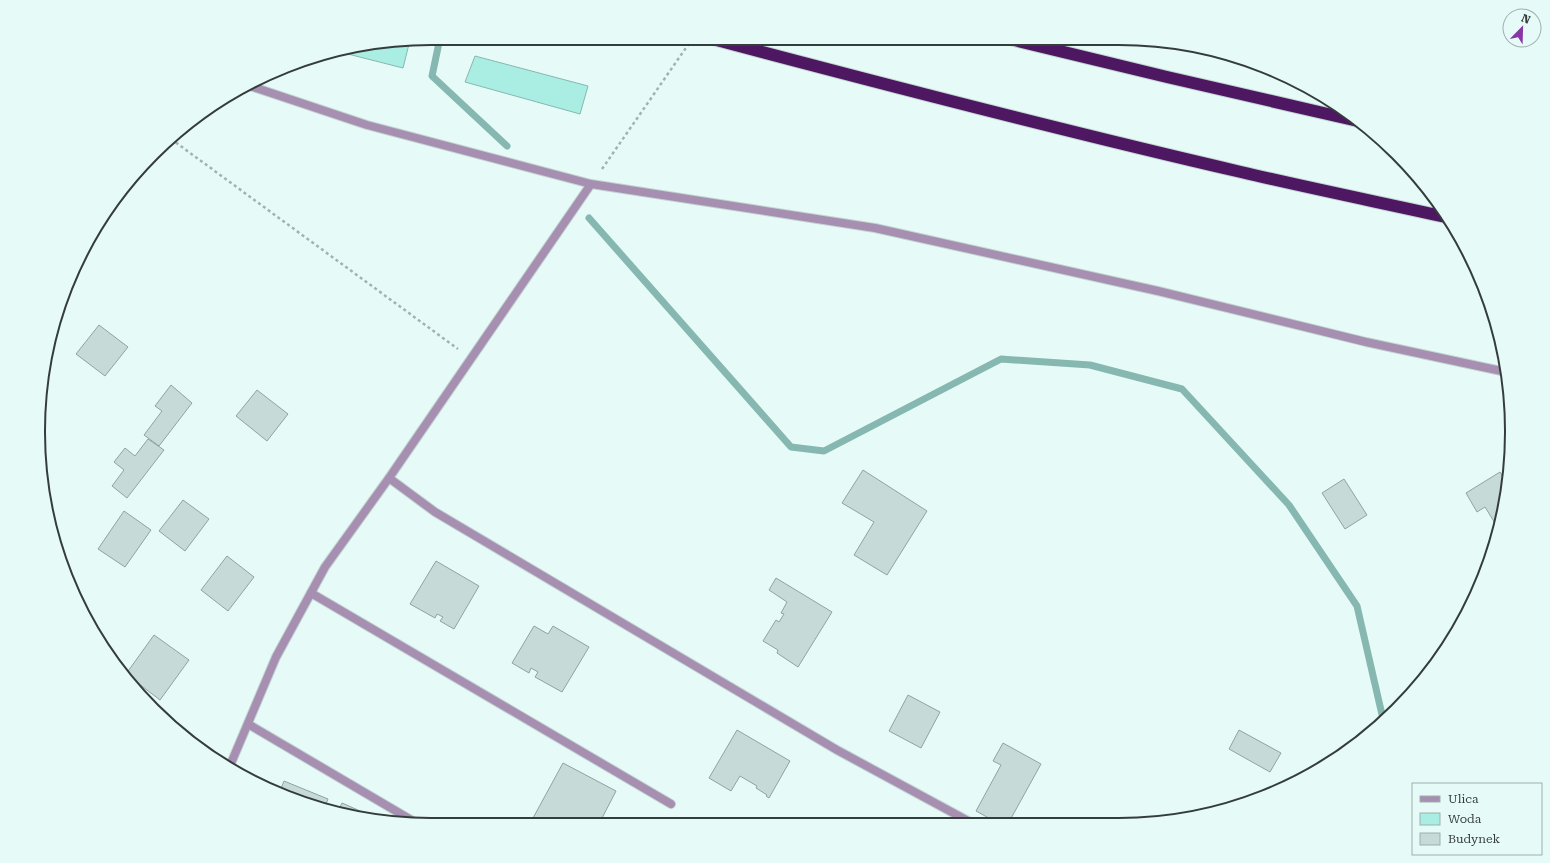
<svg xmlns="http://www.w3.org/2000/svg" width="1550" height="863" font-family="'Roboto Serif',serif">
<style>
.water{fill:#a9ede3;stroke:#86b8b1}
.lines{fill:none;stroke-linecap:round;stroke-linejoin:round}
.stream{stroke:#86b8b1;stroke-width:7}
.building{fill:#c6dad7;stroke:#90a3a0}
.service-casing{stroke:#c3d5d2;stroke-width:10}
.minor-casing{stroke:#c3d5d2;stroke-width:10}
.motorway-casing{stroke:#c3d5d2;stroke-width:14}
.path{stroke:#a2b2af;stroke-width:2.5;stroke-dasharray:3 3;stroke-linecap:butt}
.service{stroke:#a78fb2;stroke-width:8}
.minor{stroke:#a78fb2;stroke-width:8}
.motorway{stroke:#4e1761;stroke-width:12}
.rim{fill:none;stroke:#353d3c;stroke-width:2}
</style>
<rect width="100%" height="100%" fill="#e6fbf7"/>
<path class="water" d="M410 40 403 68 336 51 355 46Z
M475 56 588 86 580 114 465 82Z"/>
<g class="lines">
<path class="stream" d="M440 38 432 76 507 146
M589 218 791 447 824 451 1001 359 1090 365 1182 389 1289 505 1357 606 1383 719"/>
</g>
<path class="building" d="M99 325 128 347 105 376 76 354Z
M171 385 192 403 159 446 144 435 162 411 155 406Z
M257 390 288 414 267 441 236 416Z
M148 439 164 450 127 498 112 486 124 470 114 462 125 448 135 456Z
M863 470 927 511 887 575 854 555 874 522 842 503Z
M1500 472 1508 485 1498 528 1485 507 1477 512 1466 493Z
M1344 479 1367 515 1345 529 1322 493Z
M183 500 209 519 185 551 159 531Z
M124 511 151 530 125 567 98 549Z
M227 556 254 577 228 611 201 590Z
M436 561 479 586 454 629 440 621 443 617 437 614 435 618 410 604Z
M776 578 832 612 798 667 777 653 778 650 763 641 776 620 779 622 784 614 781 613 787 602 769 590Z
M534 626 548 634 553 626 589 647 562 692 535 677 538 672 531 668 529 673 512 663Z
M154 635 189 660 160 700 126 674Z
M908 695 940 712 921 748 889 731Z
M737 730 790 761 769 798 766 796 767 795 756 788 757 786 740 776 731 791 709 778Z
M1239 730 1281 753 1270 772 1229 749Z
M1003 743 1041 764 1009 822H996L976 811 1001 765 993 761Z
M563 763 616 791 599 824H544L533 818Z
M284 781 328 799 324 809 280 791Z
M342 803 367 814 365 817 337 813Z"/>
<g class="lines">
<defs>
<path id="service" d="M1509 391 1508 393 1510 400
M311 593 671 804
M248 724 418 824"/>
<path id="minor" d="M247 85 367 125 591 184 875 228 1158 291 1366 342 1506 372
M389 478 435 512 837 750 970 822
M229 768 276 657 325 567 389 478 591 184"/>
<path id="motorway" d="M709 38C886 85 1063 131 1241 172 1309 188 1378 202 1446 217
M1010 39 1167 77 1358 121"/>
</defs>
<use href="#service" class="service-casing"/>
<use href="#minor" class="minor-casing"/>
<use href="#motorway" class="motorway-casing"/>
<path class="path" d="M171 139 458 349
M602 169 690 42"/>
<use href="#service" class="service"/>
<use href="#minor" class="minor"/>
<use href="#motorway" class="motorway"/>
</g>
<path d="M0 0H1550V863H0ZM431 45H1119A386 386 0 0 1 1505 431V432A386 386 0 0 1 1119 818H431A386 386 0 0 1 45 432V431A386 386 0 0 1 431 45Z" fill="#e6fbf7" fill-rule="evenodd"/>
<path class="rim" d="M431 45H1119A386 386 0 0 1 1505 431V432A386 386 0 0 1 1119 818H431A386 386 0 0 1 45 432V431A386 386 0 0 1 431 45Z"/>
<rect x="1412" y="783" width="130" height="72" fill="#e6fbf7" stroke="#9fafac"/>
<rect x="1420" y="796" width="20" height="6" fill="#a78fb2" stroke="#9fafac"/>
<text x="1448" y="803" font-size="12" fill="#353d3c">Ulica</text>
<rect x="1420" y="813" width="20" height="12" fill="#a9ede3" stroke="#9fafac"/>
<text x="1448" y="823" font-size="12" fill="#353d3c">Woda</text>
<rect x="1420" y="833" width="20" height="12" fill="#c6dad7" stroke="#9fafac"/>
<text x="1448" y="843" font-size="12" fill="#353d3c">Budynek</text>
<g transform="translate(1522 28) rotate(23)"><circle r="19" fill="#e6fbf7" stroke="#9fafac"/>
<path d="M0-3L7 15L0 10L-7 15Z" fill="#8837a6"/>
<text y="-6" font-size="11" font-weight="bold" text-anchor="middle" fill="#353d3c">N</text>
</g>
</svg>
